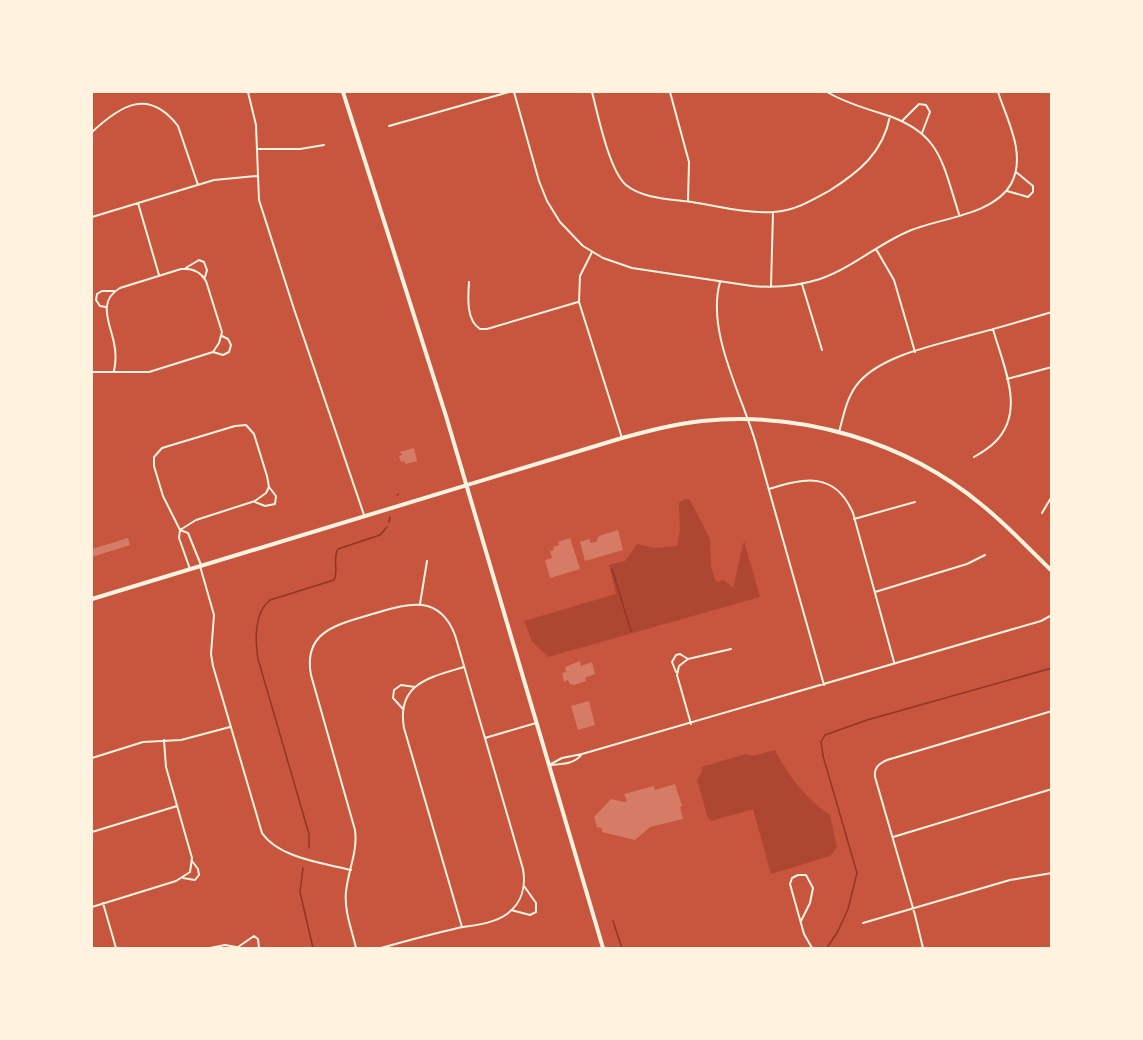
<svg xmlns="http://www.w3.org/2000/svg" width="1143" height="1040" font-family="'Nunito Sans',sans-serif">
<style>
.green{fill:#ae4732}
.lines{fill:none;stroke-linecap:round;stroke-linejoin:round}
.stream{stroke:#8f3625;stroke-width:1.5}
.building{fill:#d67c66}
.minor{stroke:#fff3e0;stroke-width:2}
.secondary{stroke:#fff3e0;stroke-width:4}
</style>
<rect width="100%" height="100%" fill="#c8553d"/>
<path class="green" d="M685 499 690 500 710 539 711 567 716 582 724 580 733 588 744 541 760 597 548 657 532 641 524 621 616 594 609 565 625 561 637 544 654 548 677 546 680 530 679 503Z
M775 750C789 777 805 798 830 815L837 847 830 856 771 874 753 809 711 821 708 818 697 780 702 771 701 767 746 754 753 756Z"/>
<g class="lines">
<path class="stream" d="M397 495 398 494
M389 522 390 517
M612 569 631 631
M309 848V834L258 659C255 641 254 612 270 600L334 580C339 570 332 559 338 549L380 535 387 527
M303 868 300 892 313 948
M613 921 622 948
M827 948 838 931 848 909 857 873 823 756 821 742 825 735 867 720 1052 668"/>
</g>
<path class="building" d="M414 448 417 461 406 464 404 461 401 462 399 456 402 455 400 452Z
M618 530 623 550 585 561 580 542 589 539 591 543 596 542 599 536Z
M128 538 130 545 92 557V549Z
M570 538 580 569 550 578 545 560 552 558 550 551 554 550 553 547 559 545 558 542Z
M580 661 581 666 592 662 595 674 585 678 586 681 574 685 570 684 568 680 564 682 562 673 566 672 565 667Z
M589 701 595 725 578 730 571 706Z
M675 784 682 806 680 807 683 819 650 827 635 840 602 832V828L597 827 594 817 611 799 624 802 627 801 624 794 654 786 655 790Z"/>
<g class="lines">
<path class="minor" d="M248 92 256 125 259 200 294 309 364 515
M514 92 539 181 547 201 560 222 583 246 603 258 632 268 752 286C775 288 798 286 820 279 852 268 878 244 909 231 939 218 994 215 1011 184 1027 155 1007 120 998 92
M592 92C598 115 609 170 626 185 643 199 671 199 692 202 718 206 747 214 774 212 794 211 811 201 829 191 859 172 883 153 890 116
M670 92 689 162 688 201
M827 92C844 102 863 108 883 114 941 132 942 162 959 214
M902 121 919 104 926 105 930 112 922 133
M389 126 509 92
M92 132C120 106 148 87 178 126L198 185
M257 149H300L324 145
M1007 191 1028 197 1033 192V186L1016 172
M138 203 159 275
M92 217 214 180 257 176
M876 249 894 280 915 352
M592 252 580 276 579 302 622 438
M184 269 199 260 204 262 207 270 205 277
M469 282C468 298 466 320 480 329H487L578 302
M720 282C706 332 742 395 756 444 779 524 801 605 824 685
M802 284 822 350
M771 287 773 212
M106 307 100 306 96 300 97 294 102 291H114
M213 352 223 355 229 352 231 345 228 339 222 336
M92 372H149L213 352 219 343 222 332 206 281C200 271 192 268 181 269L120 288C97 301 110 323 114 343 116 352 116 362 114 371
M1007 379 1052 367
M839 432C844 414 847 395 860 381 885 354 937 345 971 335 998 328 1025 320 1052 312
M974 457C981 453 988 449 994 443 1027 412 1003 366 993 329
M769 489C804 478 835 471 853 513L894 662
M255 502 265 506 275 504 276 496 269 487
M1042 513 1052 496
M854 519 915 502
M180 530 196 520 255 501 266 493 269 487 267 476 254 434 246 425 235 426 162 448 154 457V466L163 496 180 530 179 538 190 569
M180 530 188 533 201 565
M200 566 214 615 211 654 213 666 262 833C279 858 323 863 351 870
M875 592 967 564 985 555
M420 604 427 561
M676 672 672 662 676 655 680 654 688 659
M403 709 393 698 394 690 401 685 415 687
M691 724 677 675 679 666 688 659 731 649
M485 738 536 723
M92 758 143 742 181 740 230 727
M549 765 562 758 582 754 1041 621 1052 615
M550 765C562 764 575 764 582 754
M92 832 177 806
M893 837 1052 789
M183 878 195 880 199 875 198 869 192 861
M103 903 116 948
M92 907 176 881 190 872 192 858 166 767 164 740
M511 910 530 915 536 912V903L524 886
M801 921 810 903 813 888 806 875H798L792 878 790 884 804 934 812 948
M863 923 1010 880 1052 873
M462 927 404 728C396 683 431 677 464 667
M238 947 254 936 258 939 259 948
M210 948 225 945 242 948
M356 948C352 930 344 911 346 892 348 870 358 852 355 830L311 675C303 632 336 625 369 615 404 605 438 591 455 635L523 869C526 886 522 903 507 914 493 924 474 925 458 928 432 934 406 941 381 948
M923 948 915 915 875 777C874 768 878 764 887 760L1052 711"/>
<path class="secondary" d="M343 92 446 416 603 948
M92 599 622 438C648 431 674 424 702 421 801 411 905 441 982 505 1007 525 1029 549 1052 571"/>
</g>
<rect width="1143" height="1040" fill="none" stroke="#fff3e0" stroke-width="186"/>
</svg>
